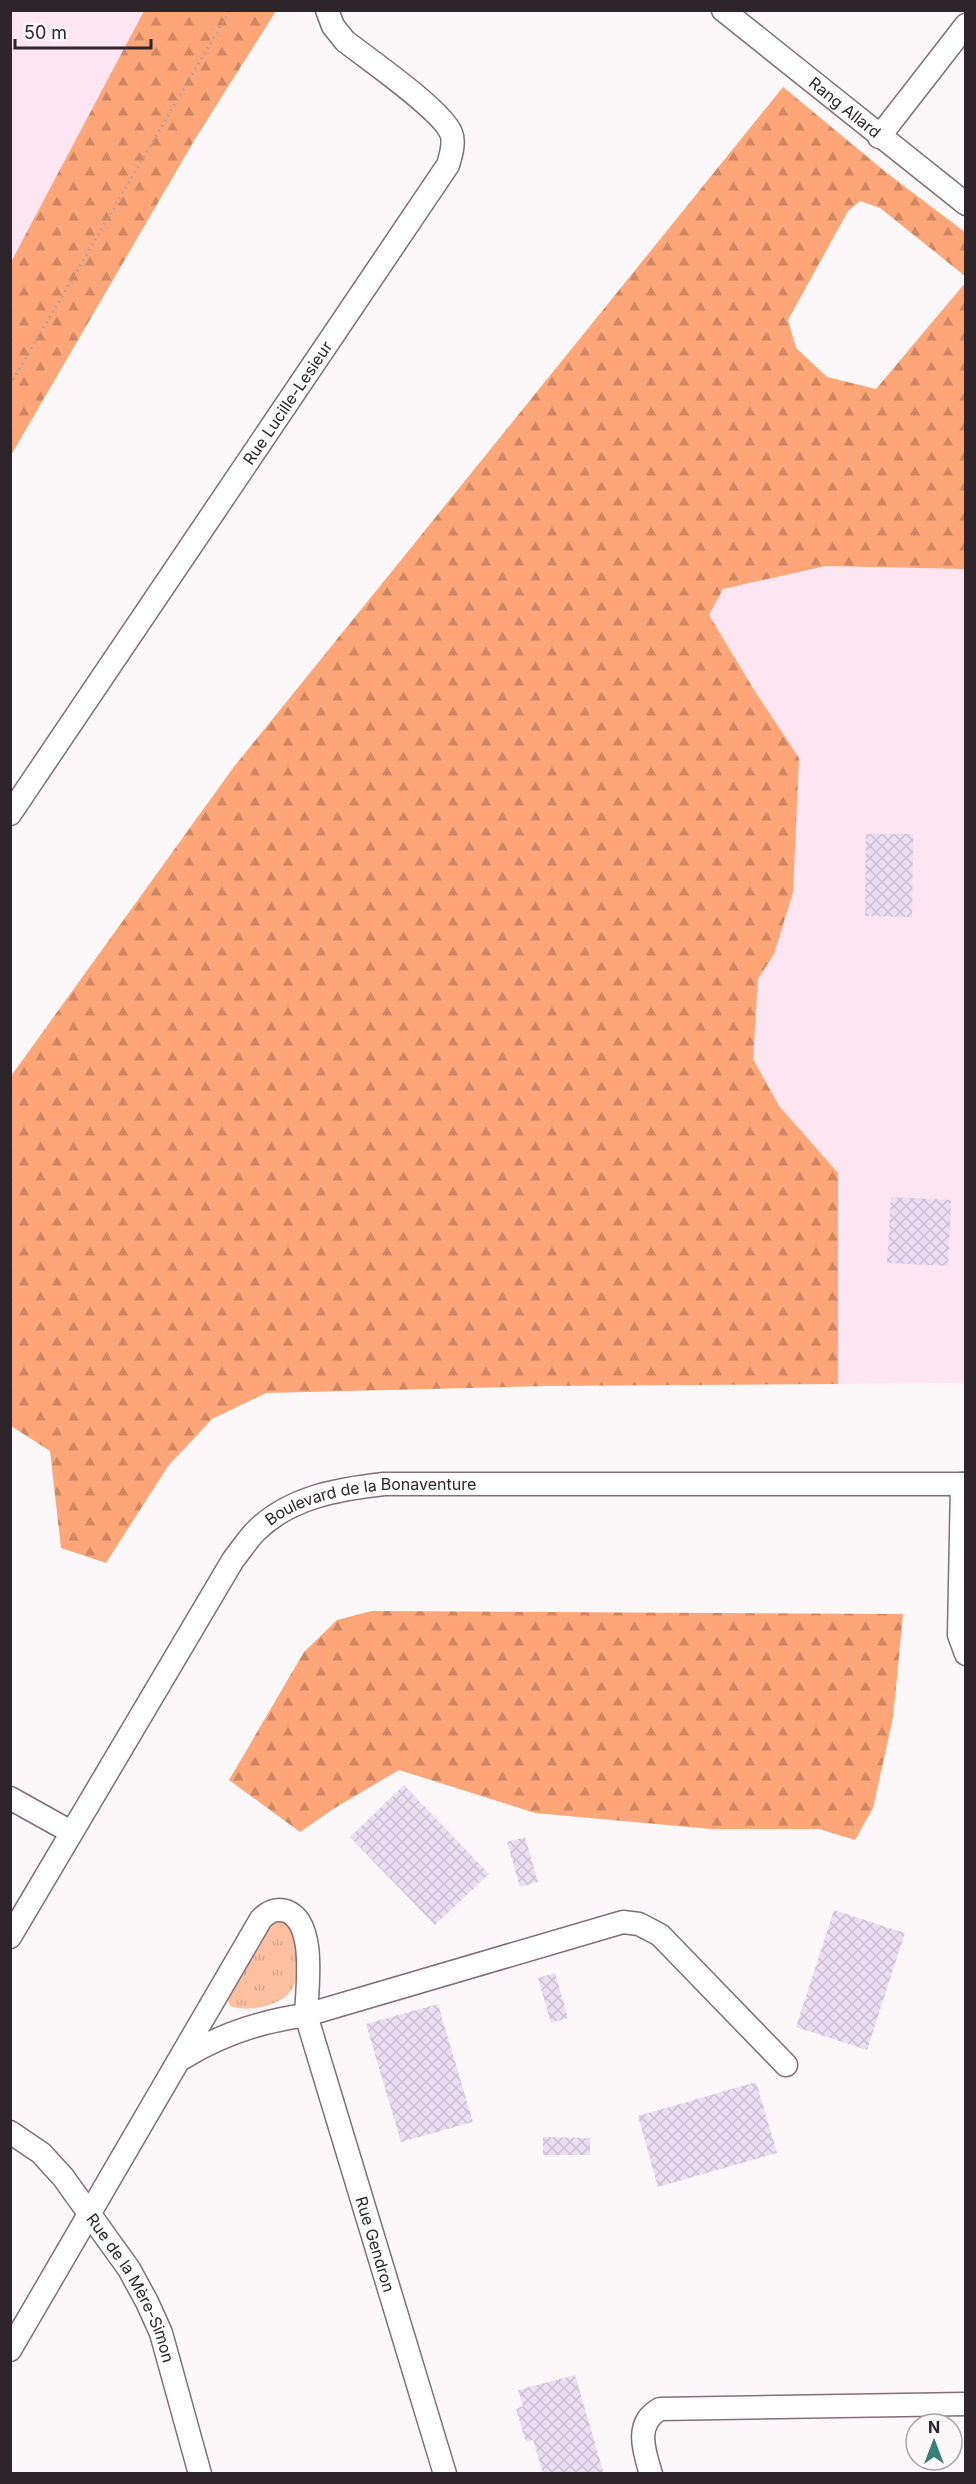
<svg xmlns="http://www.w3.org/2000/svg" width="976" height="2484" font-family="Inter,sans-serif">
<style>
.built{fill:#fee5f2}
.grass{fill:url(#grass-tufts)}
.forest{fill:url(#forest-firs)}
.building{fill:url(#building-cross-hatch)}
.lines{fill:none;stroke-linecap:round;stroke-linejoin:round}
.minor-casing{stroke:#826d78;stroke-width:25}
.path{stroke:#a9a3a6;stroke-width:3;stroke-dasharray:1.5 4.5;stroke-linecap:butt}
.minor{stroke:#fff;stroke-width:22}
.labels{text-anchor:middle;stroke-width:4.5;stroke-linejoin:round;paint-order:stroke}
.street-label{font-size:16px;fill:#2d2529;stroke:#fcf8fa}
</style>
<defs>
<pattern id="grass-tufts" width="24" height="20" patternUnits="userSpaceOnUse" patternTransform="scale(1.5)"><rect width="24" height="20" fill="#fcc0a1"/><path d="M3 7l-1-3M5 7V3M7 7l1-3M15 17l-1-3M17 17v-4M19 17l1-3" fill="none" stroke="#d8a58b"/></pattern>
<pattern id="forest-firs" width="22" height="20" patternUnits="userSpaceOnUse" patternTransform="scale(1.5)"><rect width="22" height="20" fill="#fea677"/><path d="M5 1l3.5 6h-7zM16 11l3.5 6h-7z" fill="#ce8762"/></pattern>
<pattern id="building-cross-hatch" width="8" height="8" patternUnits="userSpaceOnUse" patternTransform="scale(1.5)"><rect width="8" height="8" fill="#ebdef2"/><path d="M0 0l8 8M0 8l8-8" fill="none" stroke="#cabed0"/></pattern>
</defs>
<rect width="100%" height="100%" fill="#fcf8fa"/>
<path class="built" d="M11 11H201L11 328Z
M826 566 965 569V1383L838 1384V1173L779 1106 753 1059 758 979 774 954 799 758 754 690 709 615 723 589Z"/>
<path class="grass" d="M282 1918 299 1942C298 1956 298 1972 294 1985 286 2006 248 2013 230 2006L227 1998 262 1927Z"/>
<path class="forest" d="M144 11H276L195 139 11 455V262Z
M783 87 888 174 966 233 965 276 880 208 860 201 848 211 788 320 796 348 827 377 876 389 965 283V569L826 566 723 589 709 615 754 690 799 758 793 892 774 954 758 979 753 1059 779 1106 838 1173V1384L547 1386 266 1393 212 1419 168 1466 106 1563 61 1548 50 1451 11 1426V1076L233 768Z
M372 1611 903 1614 893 1717 873 1808 855 1840 819 1829H711L535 1813 399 1770 333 1809 300 1832 229 1780 304 1652 337 1620Z"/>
<path class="building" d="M866 834H913L912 917 865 916Z
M891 1197 951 1200 948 1266 887 1263Z
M404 1785 489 1874 435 1925 350 1837Z
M525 1837 538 1882 520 1887 507 1842Z
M834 1910 905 1933 867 2050 796 2027Z
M555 1973 568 2018 551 2023 538 1978Z
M438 2004 473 2122 401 2142 366 2024Z
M756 2082 777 2153 658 2187 638 2116Z
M543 2137 590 2138V2155H543Z
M575 2375 604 2474H543L533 2440 526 2442 516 2409 523 2406 518 2390Z"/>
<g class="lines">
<defs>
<g id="minor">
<path id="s1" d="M723 10 966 204"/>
<path d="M879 137 966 25"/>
<path id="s2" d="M10 814 448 165C451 155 455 142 451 133 442 110 368 59 345 41L333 26 327 10"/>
<path d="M962 1484 959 1635 966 1654"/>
<path d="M10 1798 71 1832"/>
<path id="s3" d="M10 1937 233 1560C241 1550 248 1539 256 1531 290 1497 339 1489 384 1484H966"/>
<path d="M183 2058C220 2035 262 2021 306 2015L623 1922 639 1924 660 1935 786 2065"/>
<path id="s4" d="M10 2132 41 2153 63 2177 129 2269 147 2302 161 2333 200 2474"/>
<path id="s5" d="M10 2350 261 1919C269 1911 276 1908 286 1911 317 1922 307 1988 306 2015L445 2474"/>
<path d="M651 2474C644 2451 634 2423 660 2409L966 2404"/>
</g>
</defs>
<use href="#minor" class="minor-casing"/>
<path class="path" d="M10 385 230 10"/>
<use href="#minor" class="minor"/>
</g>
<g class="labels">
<g class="street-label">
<text dy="6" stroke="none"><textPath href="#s1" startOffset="156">Rang Allard</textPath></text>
<text dy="6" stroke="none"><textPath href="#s2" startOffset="496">Rue Lucille-Lesieur</textPath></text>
<text dy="6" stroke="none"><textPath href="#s3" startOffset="598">Boulevard de la Bonaventure</textPath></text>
<text dy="6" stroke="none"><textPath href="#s5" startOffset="878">Rue Gendron</textPath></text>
<text dy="6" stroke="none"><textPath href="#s4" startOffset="201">Rue de la Mère-Simon</textPath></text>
</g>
</g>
<rect width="976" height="2484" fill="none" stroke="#2d2529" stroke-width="24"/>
<g transform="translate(934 2442)"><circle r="28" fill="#fcf8fa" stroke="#a9a4a6" stroke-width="1.5"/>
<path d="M0-4.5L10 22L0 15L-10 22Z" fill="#387f78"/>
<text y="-9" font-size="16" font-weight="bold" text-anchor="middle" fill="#2d2529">N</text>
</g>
<path d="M15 39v9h136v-9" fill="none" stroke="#2d2529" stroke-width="3"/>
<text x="24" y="39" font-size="18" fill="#2d2529" stroke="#fcf8fa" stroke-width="4.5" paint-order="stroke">50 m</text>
</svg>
